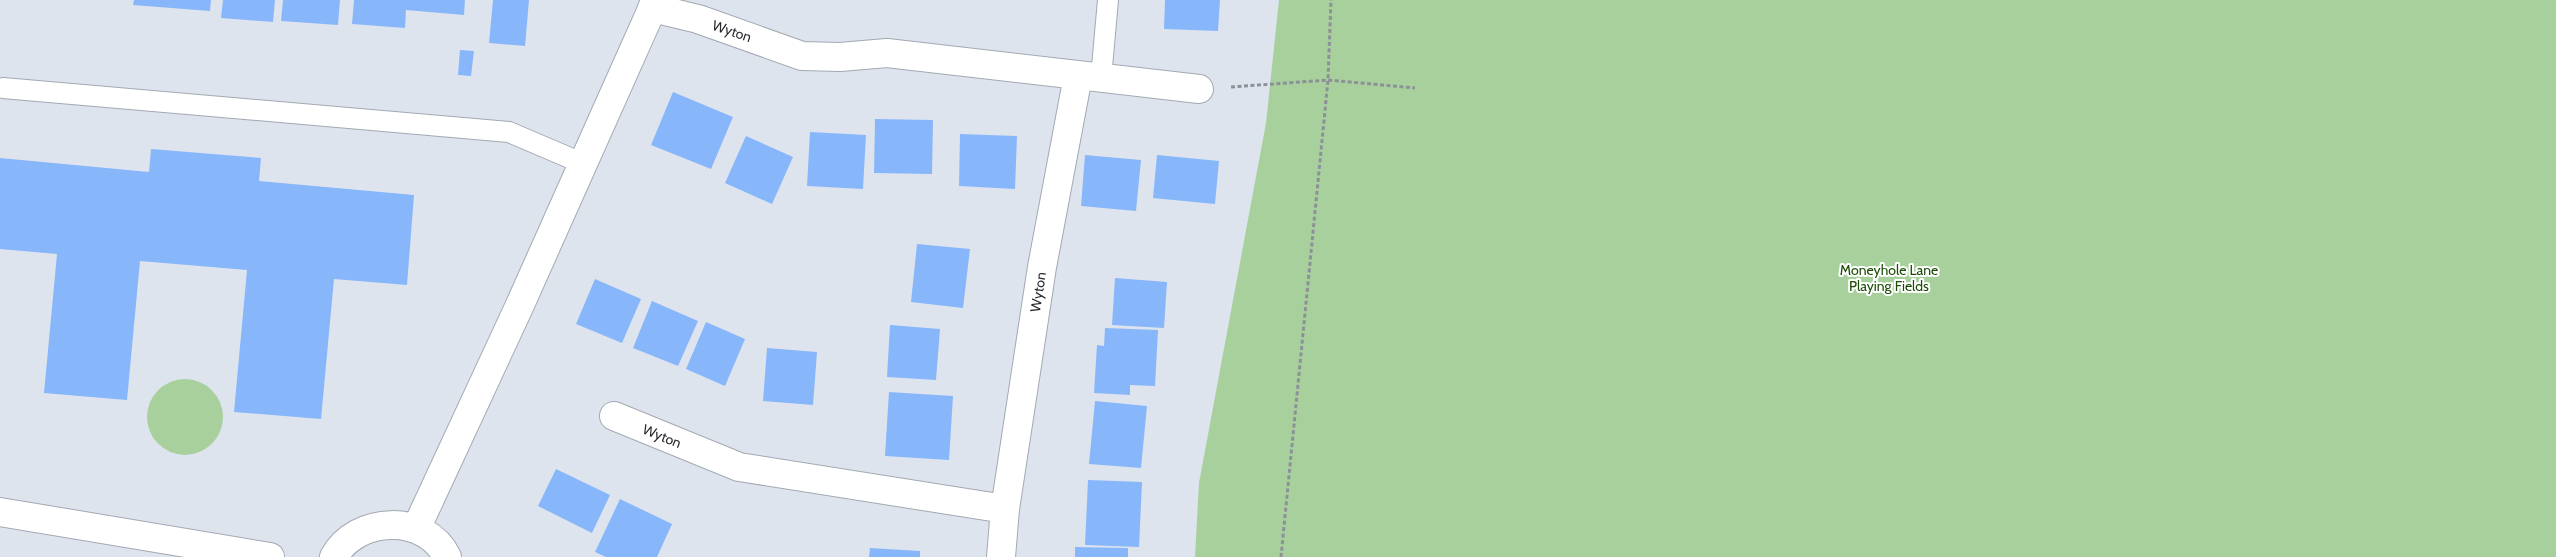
<svg xmlns="http://www.w3.org/2000/svg" width="2556" height="557" font-family="Cabin,sans-serif">
<style>
.green{fill:#a8d09d}
.building{fill:#88b6fa}
.lines{fill:none;stroke-linecap:round;stroke-linejoin:round}
.service-casing{stroke:#a3a9b2;stroke-width:22}
.minor-casing{stroke:#a3a9b2;stroke-width:30}
.path{stroke:#8c9198;stroke-width:3;stroke-dasharray:4 2.5;stroke-linecap:butt}
.service{stroke:#fff;stroke-width:20}
.minor{stroke:#fff;stroke-width:28}
.labels{text-anchor:middle;stroke-width:4;stroke-linejoin:round;paint-order:stroke}
.street-label{font-size:14px;fill:#26282c;stroke:#fff}
.park-label{font-size:14px;fill:#1b4d05;stroke:#fff}
</style>
<rect width="100%" height="100%" fill="#dde4ee"/>
<path class="green" d="M1279 0H2556V557H1195L1199 483 1266 123Z
M147 417a38 38 0 1 1 76 0a38 38 0 1 1-76 0Z"/>
<path class="building" d="M134 0H211L210 11 133 5Z
M223 0H275L273 22 221 18Z
M283 0H340L338 25 281 21Z
M354 0H465L464 15 406 10 405 28 352 24Z
M493 0H529L525 46 489 43Z
M1165 0H1220L1218 31 1164 29Z
M460 50 474 51 471 76 458 75Z
M673 92 733 117 711 169 651 145Z
M875 119 933 120 932 174 874 173Z
M810 132 866 135 863 189 807 186Z
M960 134 1017 136 1015 189 959 186Z
M746 136 793 157 772 204 725 183Z
M151 149 261 158 259 181 414 195 407 285 334 279 321 419 234 412 247 270 140 261 127 400 44 393 57 254 0 249V158L149 172Z
M1085 155 1141 160 1136 211 1081 206Z
M1157 155 1219 161 1215 204 1153 198Z
M917 244 970 249 963 308 911 302Z
M1115 278 1167 282 1164 328 1112 325Z
M595 279 641 299 622 343 576 324Z
M652 301 698 321 678 366 633 348Z
M706 322 745 339 725 386 686 369Z
M890 325 940 329 936 380 887 377Z
M1105 328 1158 330 1155 386 1130 385V395L1094 393 1097 345 1104 346Z
M767 348 817 352 813 405 763 401Z
M889 392 953 396 949 460 885 456Z
M1095 401 1147 406 1141 468 1089 464Z
M556 469 610 495 592 533 538 506Z
M1088 480 1142 482 1139 547 1085 545Z
M620 499 672 524 657 557H606L595 552Z
M1075 547 1128 548V557H1075Z
M870 548 920 551V557H869Z"/>
<g class="lines">
<defs>
<path id="service" d="M1101 78 1108 0
M3 88 509 132 584 164"/>
<path id="minor" d="M652 8 698 19 802 56 840 57 887 53 1199 89
M614 416 739 467 1005 509
M0 512 270 557
M416 529 519 307 656 0
M334 557C356 516 426 513 447 557
M1001 557 1005 509 1042 267 1078 76"/>
</defs>
<use href="#service" class="service-casing"/>
<use href="#minor" class="minor-casing"/>
<path class="path" d="M1231 87 1328 80 1415 88
M1281 557 1328 80 1331 0"/>
<use href="#service" class="service"/>
<use href="#minor" class="minor"/>
</g>
<g class="labels">
<g class="street-label">
<text transform="translate(732 31) rotate(19)" y="5">Wyton</text>
<text transform="translate(1038 292) rotate(-81)" y="5">Wyton</text>
<text transform="translate(662 436) rotate(22)" y="5">Wyton</text>
</g>
<g class="park-label">
<text x="1889" y="275">Moneyhole Lane<tspan x="1889" dy="16">Playing Fields</tspan></text>
</g>
</g>
</svg>
